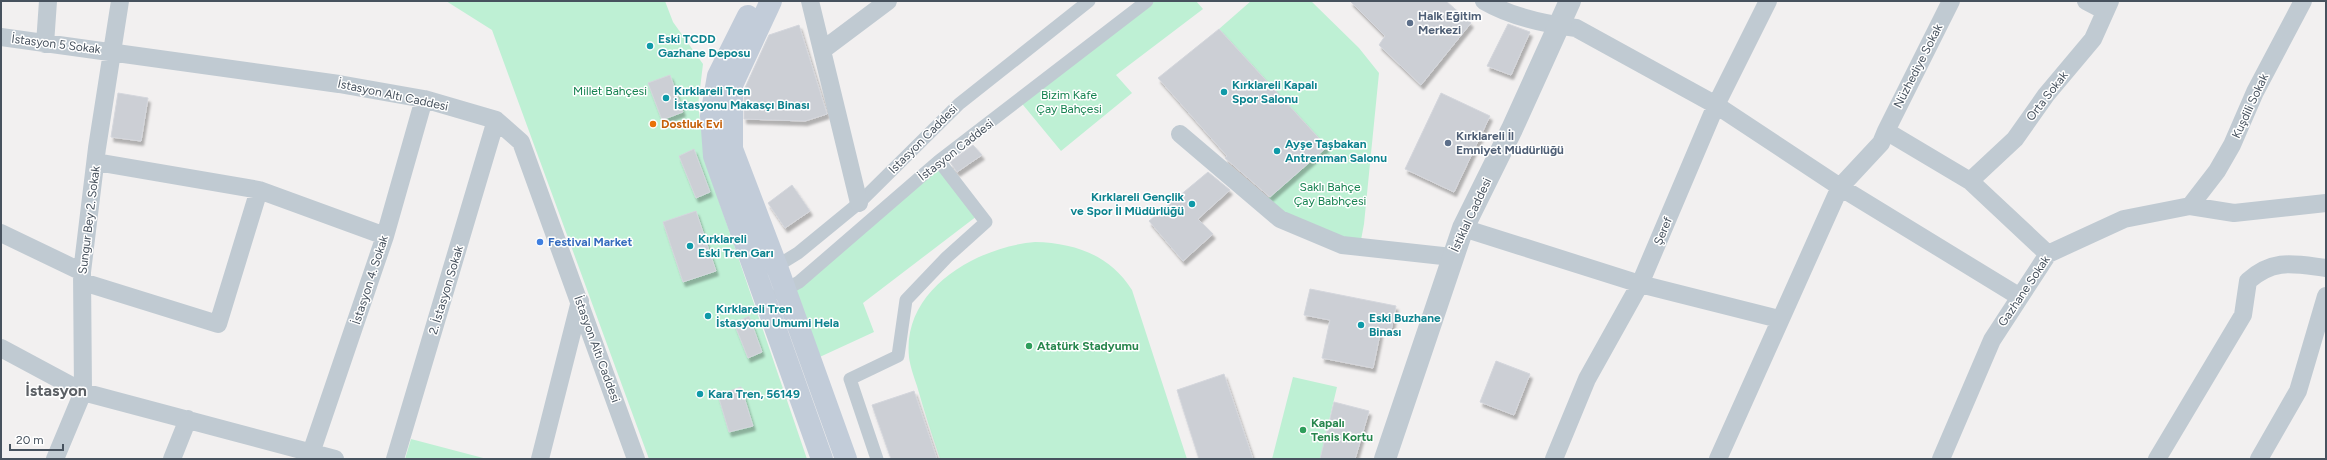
<svg xmlns="http://www.w3.org/2000/svg" width="2327" height="460" font-family="Figtree,sans-serif">
<style>
.green{fill:#bef0d4}
.building{fill:#cccfd5;stroke:#d4d6dc;filter:url(#shadow)}
.lines{fill:none;stroke-linecap:round;stroke-linejoin:round}
.pedestrian{stroke:#c0cad2;stroke-width:13}
.minor{stroke:#c0cad2;stroke-width:18}
.tertiary{stroke:#c0cad2;stroke-width:22}
.secondary{stroke:#c2ccd9;stroke-width:22}
.service-dot{fill:#5c6f8a;stroke:#fff;stroke-width:1.5}
.culture-dot{fill:#0f9aa8;stroke:#fff;stroke-width:1.5}
.food-dot{fill:#e8710a;stroke:#fff;stroke-width:1.5}
.shop-dot{fill:#3f7fe0;stroke:#fff;stroke-width:1.5}
.leisure-dot{fill:#2e9e5b;stroke:#fff;stroke-width:1.5}
.labels{text-anchor:middle;stroke-width:3;stroke-linejoin:round;paint-order:stroke}
.service-label{font-size:12px;font-weight:bold;fill:#4e5e75;stroke:#fff;text-anchor:start}
.culture-label{font-size:12px;font-weight:bold;fill:#0d838f;stroke:#fff;text-anchor:start}
.street-label{font-size:12px;fill:#47525e;stroke:#fff}
.park-label{font-size:12px;fill:#158250;stroke:#fff}
.food-label{font-size:12px;font-weight:bold;fill:#c56008;stroke:#fff;text-anchor:start}
.shop-label{font-size:12px;font-weight:bold;fill:#366cbe;stroke:#fff;text-anchor:start}
.leisure-label{font-size:12px;font-weight:bold;fill:#27864d;stroke:#fff;text-anchor:start}
.district-label{font-size:16px;font-weight:bold;fill:#5c6065;stroke:#fff}
</style>
<defs>
<filter id="shadow"><feDropShadow dx="2.5" dy="4.5" stdDeviation="1" flood-color="#0004"/></filter>
</defs>
<rect width="100%" height="100%" fill="#f2f0f0"/>
<path class="green" d="M446 1H665L673 22 703 64 698 105 706 163 807 459H649L492 30Z
M1145 1H1196L1203 9 1116 75 1132 93 1061 151 1019 100Z
M1251 1H1311L1359 48 1379 73 1364 224 1361 240 1329 234 1292 219 1266 200 1327 147 1219 29Z
M939 161 977 216 863 303 874 332 811 361 786 289Z
M1035 242C1075 243 1110 255 1132 290L1187 459H940C932 435 924 411 917 386 914 377 910 366 909 357 902 289 977 247 1035 242Z
M1293 377 1337 387 1320 459H1272Z
M411 439 487 459H405Z"/>
<path class="building" d="M1350 1H1446L1471 23 1421 85 1379 45 1385 36Z
M1508 24 1530 32 1511 75 1487 66Z
M799 25 827 114 805 121 744 119V90L769 35Z
M1219 29 1327 147 1270 197 1225 158 1227 156 1158 78Z
M670 75 683 112 662 120 648 83Z
M118 93 148 98 141 141 111 137Z
M1441 93 1490 116 1454 192 1405 169Z
M973 145 982 155 957 172 950 162Z
M694 149 710 192 696 198 679 156Z
M1208 172 1230 190 1198 219 1213 234 1183 261 1149 221Z
M792 185 810 211 785 228 768 203Z
M696 211 716 271 683 282 663 222Z
M1310 289 1396 306 1391 331 1381 329 1373 368 1322 358 1330 320 1304 315Z
M749 316 762 352 748 358 734 323Z
M1496 361 1530 374 1514 415 1480 402Z
M1224 374 1253 459H1199L1177 390Z
M741 387 753 426 729 432 718 395Z
M914 391 937 459H891L872 405Z
M1334 402 1369 411 1355 459H1320Z"/>
<g class="lines">
<path class="pedestrian" d="M772 269 798 253 859 203 959 104 1089 1
M779 293 799 282 939 161 1147 1
M877 459 850 379 898 356 906 300 947 257 986 222 939 161"/>
<path class="minor" d="M810 1 859 203
M1484 1C1511 17 1545 24 1576 28L1716 105 1840 187 2020 297
M2086 1 2105 11
M1 37 339 84 424 99 496 120 521 142 636 459
M45 44 48 1
M824 49 888 1
M1886 131 1951 1
M1180 134 1280 219 1342 245 1452 257
M96 162 259 190 385 236
M1970 181 2015 139 2046 95 2093 39 2110 1
M2190 206 2217 171 2232 145 2255 92 2303 1
M1463 228 1640 284 1779 319
M1 233 82 272
M83 282 218 324 259 190
M1 348 83 392 335 459
M55 459 83 392 82 272 97 148 120 1
M172 459 188 419
M309 459 385 236 424 99
M395 459 496 120
M540 459 580 301
M1554 459 1587 379 1640 284 1716 105 1768 1
M1718 459 1840 187 1881 143 1886 131 1970 181 2048 254
M1941 459 1992 340 2048 254 2124 219 2190 206 2234 213 2326 203
M2157 459 2243 315 2248 281C2274 258 2294 264 2326 268
M2259 459 2298 391 2326 296"/>
<path class="tertiary" d="M1385 459 1463 228 1512 129 1570 1"/>
<path class="secondary" d="M771 1 732 85V149L777 267 846 459
M748 16 718 76 711 116 714 156 822 459"/>
</g>
<g class="service-dot">
<circle cx="1410" cy="23" r="4"/>
<circle cx="1448" cy="143" r="4"/>
</g>
<g class="culture-dot">
<circle cx="650" cy="46" r="4"/>
<circle cx="1224" cy="92" r="4"/>
<circle cx="666" cy="98" r="4"/>
<circle cx="1277" cy="151" r="4"/>
<circle cx="1192" cy="204" r="4"/>
<circle cx="690" cy="246" r="4"/>
<circle cx="708" cy="316" r="4"/>
<circle cx="1361" cy="325" r="4"/>
<circle cx="700" cy="394" r="4"/>
</g>
<circle class="food-dot" cx="653" cy="124" r="4"/>
<circle class="shop-dot" cx="540" cy="242" r="4"/>
<g class="leisure-dot">
<circle cx="1029" cy="346" r="4"/>
<circle cx="1303" cy="430" r="4"/>
</g>
<g class="labels">
<g class="service-label">
<text x="1418" y="20">Halk Eğitim<tspan x="1418" dy="14">Merkezi</tspan></text>
<text x="1456" y="140">Kırklareli İl<tspan x="1456" dy="14">Emniyet Müdürlüğü</tspan></text>
</g>
<g class="culture-label">
<text x="658" y="43">Eski TCDD<tspan x="658" dy="14">Gazhane Deposu</tspan></text>
<text x="1232" y="89">Kırklareli Kapalı<tspan x="1232" dy="14">Spor Salonu</tspan></text>
<text x="674" y="95">Kırklareli Tren<tspan x="674" dy="14">İstasyonu Makasçı Binası</tspan></text>
<text x="1285" y="148">Ayşe Taşbakan<tspan x="1285" dy="14">Antrenman Salonu</tspan></text>
<text x="1184" y="201" text-anchor="end">Kırklareli Gençlik<tspan x="1184" dy="14">ve Spor İl Müdürlüğü</tspan></text>
<text x="698" y="243">Kırklareli<tspan x="698" dy="14">Eski Tren Garı</tspan></text>
<text x="716" y="313">Kırklareli Tren<tspan x="716" dy="14">İstasyonu Umumi Hela</tspan></text>
<text x="1369" y="322">Eski Buzhane<tspan x="1369" dy="14">Binası</tspan></text>
<text x="708" y="398">Kara Tren, 56149</text>
</g>
<g class="street-label">
<text transform="translate(56 44) rotate(7)" y="4">İstasyon 5 Sokak</text>
<text transform="translate(1918 66) rotate(-63)" y="4">Nüzhediye Sokak</text>
<text transform="translate(393 95) rotate(12)" y="4">İstasyon Altı Caddesi</text>
<text transform="translate(2047 96) rotate(-52)" y="4">Orta Sokak</text>
<text transform="translate(2250 106) rotate(-65)" y="4">Kuşdili Sokak</text>
<text transform="translate(923 139) rotate(-45)" y="4">Istasyon Caddesi</text>
<text transform="translate(956 150) rotate(-38)" y="4">İstasyon Caddesi</text>
<text transform="translate(1471 215) rotate(-65)" y="4">İstiklal Caddesi</text>
<text transform="translate(89 220) rotate(-83)" y="4">Sungur Bey 2. Sokak</text>
<text transform="translate(1663 231) rotate(-67)" y="4">Şeref</text>
<text transform="translate(370 280) rotate(-72)" y="4">İstasyon 4. Sokak</text>
<text transform="translate(446 290) rotate(-73)" y="4">2. İstasyon Sokak</text>
<text transform="translate(2024 291) rotate(-56)" y="4">Gazhane Sokak</text>
<text transform="translate(597 349) rotate(70)" y="4">İstasyon Altı Caddesi</text>
</g>
<g class="park-label">
<text x="610" y="95">Millet Bahçesi</text>
<text x="1069" y="99">Bizim Kafe<tspan x="1069" dy="14">Çay Bahçesi</tspan></text>
<text x="1330" y="191">Saklı Bahçe<tspan x="1330" dy="14">Çay Babhçesi</tspan></text>
</g>
<g class="food-label">
<text x="661" y="128">Dostluk Evi</text>
</g>
<g class="shop-label">
<text x="548" y="246">Festival Market</text>
</g>
<g class="leisure-label">
<text x="1037" y="350">Atatürk Stadyumu</text>
<text x="1311" y="427">Kapalı<tspan x="1311" dy="14">Tenis Kortu</tspan></text>
</g>
<g class="district-label">
<text x="56" y="396">İstasyon</text>
</g>
</g>
<rect width="2327" height="460" fill="none" stroke="#47525e" stroke-width="4"/>
<path d="M10 444v6h53v-6" fill="none" stroke="#47525e" stroke-width="2"/>
<text x="16" y="444" font-size="12" fill="#47525e" stroke="#ffffff" stroke-width="3" paint-order="stroke">20 m</text>
</svg>
